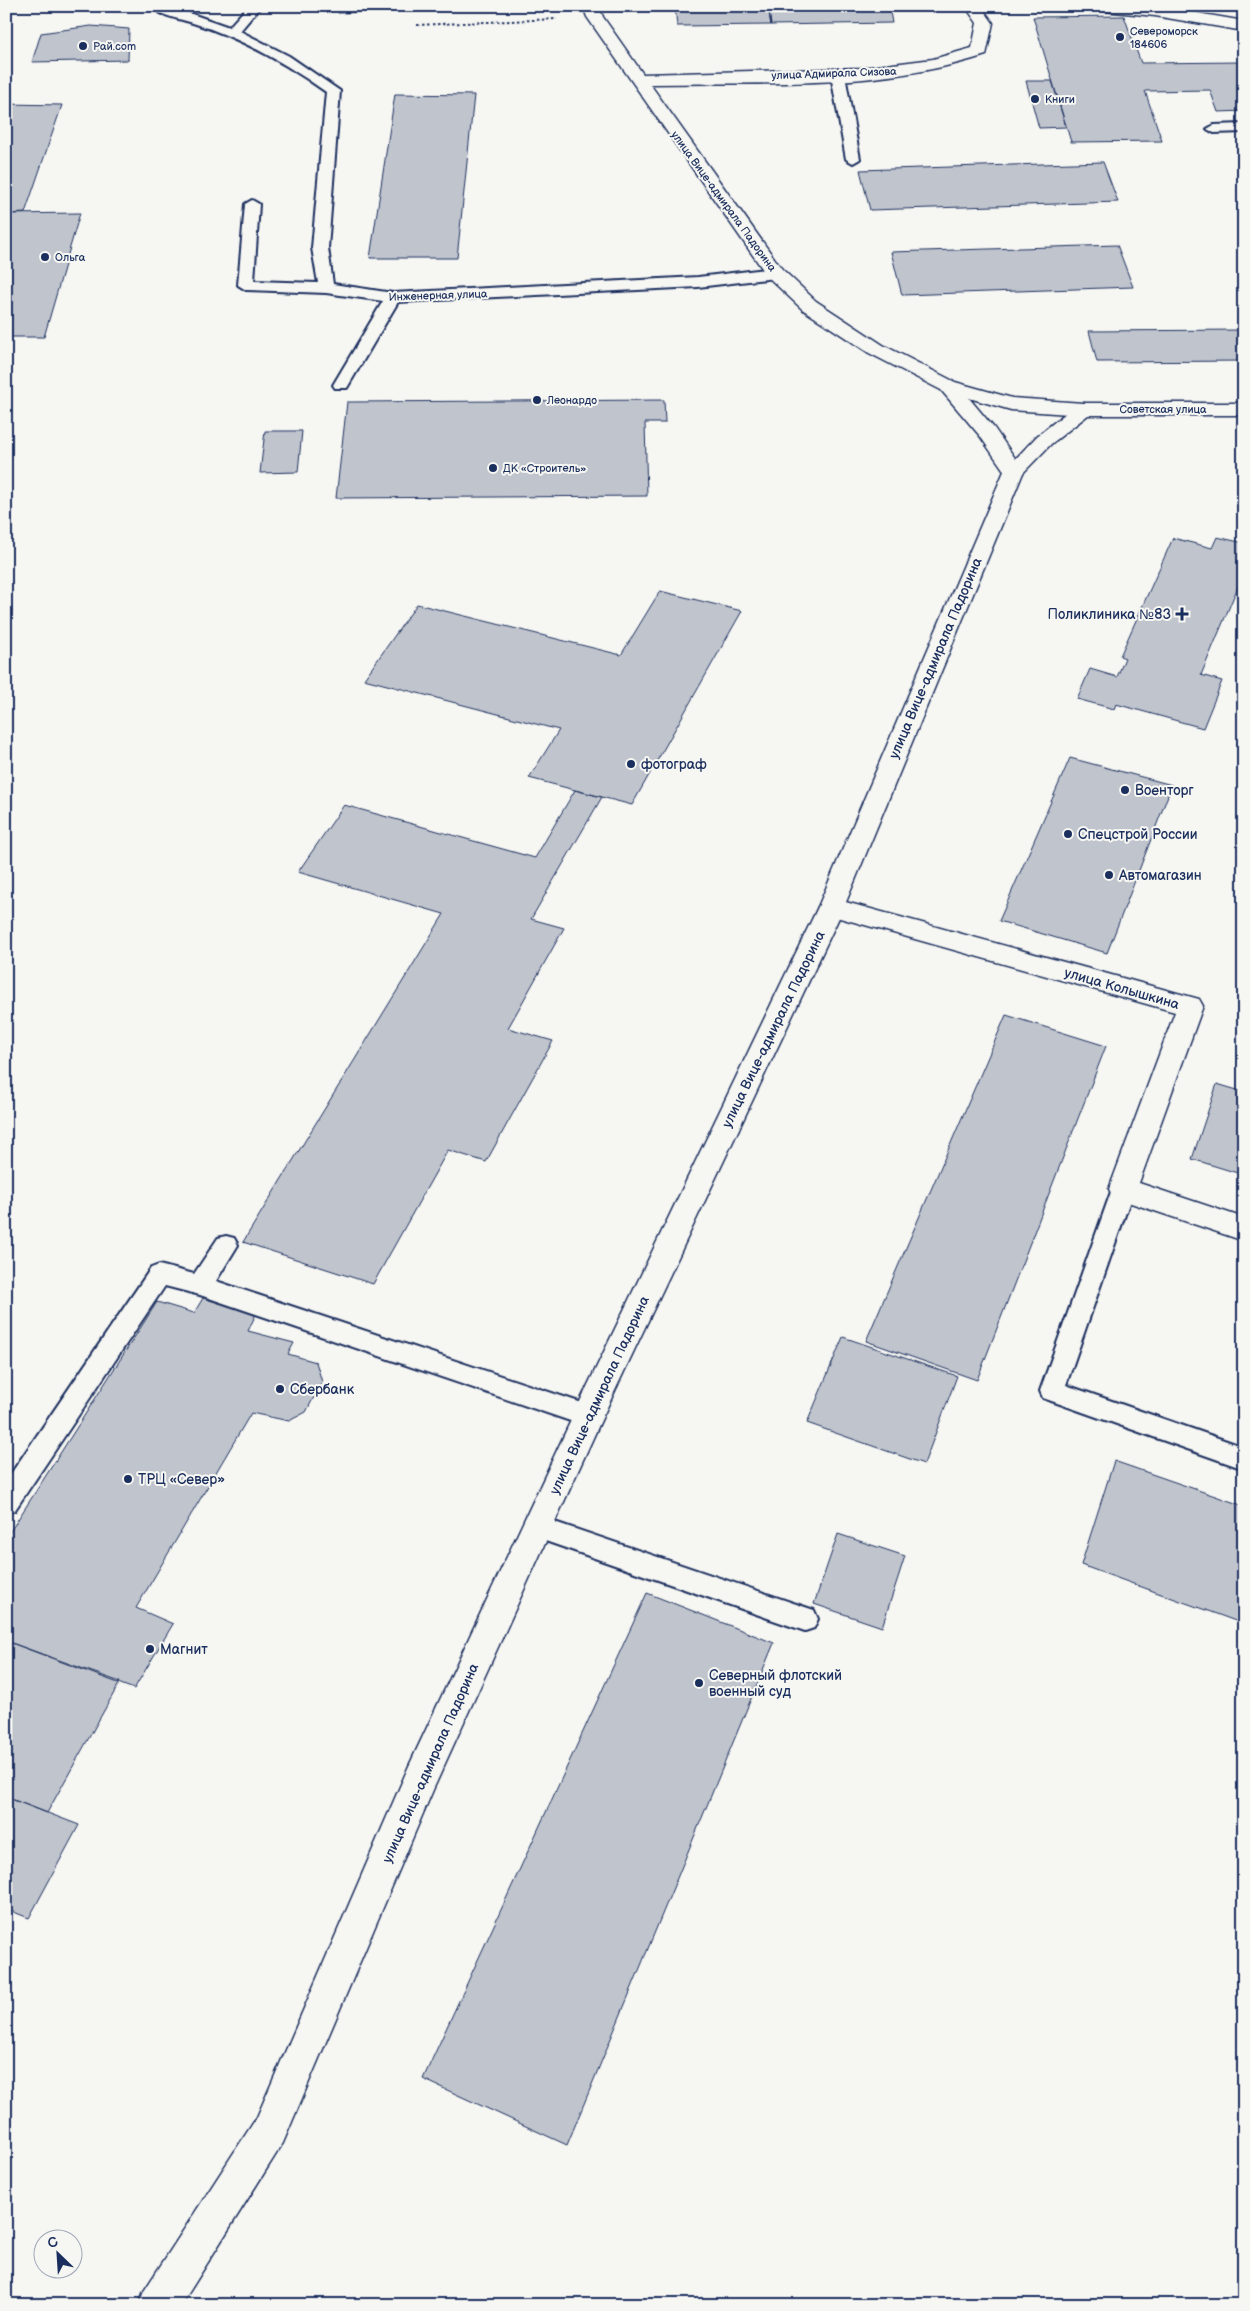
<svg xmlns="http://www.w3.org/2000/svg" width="1250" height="2311" font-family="'Balsamiq Sans',sans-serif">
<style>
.building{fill:#c0c4cd;stroke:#1b2f5e}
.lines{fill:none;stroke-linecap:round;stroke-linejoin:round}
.service-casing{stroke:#1b2f5e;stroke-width:4}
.minor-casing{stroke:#1b2f5e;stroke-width:3}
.tertiary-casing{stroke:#1b2f5e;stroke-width:3}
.path{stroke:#1b2f5e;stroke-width:2;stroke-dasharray:2.5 2.5;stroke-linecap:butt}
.service{fill:#f6f6f2;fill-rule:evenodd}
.minor{fill:#f6f6f2;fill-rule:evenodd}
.tertiary{fill:#f6f6f2;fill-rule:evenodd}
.poi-dot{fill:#1b2f5e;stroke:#f6f6f2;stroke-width:2}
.labels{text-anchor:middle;stroke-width:4;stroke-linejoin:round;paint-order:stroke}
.far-poi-label{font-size:11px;fill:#1b2f5e;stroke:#f6f6f2;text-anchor:start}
.far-street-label{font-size:11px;fill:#1b2f5e;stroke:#f6f6f2}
.poi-label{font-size:14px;fill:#1b2f5e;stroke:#f6f6f2;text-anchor:start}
.street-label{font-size:14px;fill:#1b2f5e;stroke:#f6f6f2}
</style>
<rect width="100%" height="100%" fill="#f6f6f2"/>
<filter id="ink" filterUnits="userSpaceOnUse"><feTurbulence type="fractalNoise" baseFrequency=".02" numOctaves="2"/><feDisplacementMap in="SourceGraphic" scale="10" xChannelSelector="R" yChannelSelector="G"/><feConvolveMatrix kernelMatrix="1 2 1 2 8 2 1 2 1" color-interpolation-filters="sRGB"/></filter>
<g filter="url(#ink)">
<path class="building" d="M338 6H399V11L338 13Z
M675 6H768L771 25 677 26Z
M768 6H889L892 23 771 25Z
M1124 16 1141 63 1244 62V111L1218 112 1210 90 1145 91 1162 141 1071 142 1033 17Z
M91 26 129 29 128 60 32 62 41 33Z
M1026 81H1052L1066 127 1039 128Z
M395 94 474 95 457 258H370Z
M6 104 62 105 25 213 6 214Z
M1103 162 1118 202 870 210 860 170Z
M80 213 44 337H6V214Z
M1117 245 1133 287 902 295 891 252Z
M1244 330V361L1097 362 1089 331Z
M664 400 665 423H645L647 496 336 498 347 402Z
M265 431H302L298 472 260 473Z
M1217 537 1244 543V572L1201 675 1222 681 1203 728 1116 704 1114 709 1077 699 1090 669 1117 677 1125 658 1120 656 1173 538 1212 548Z
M660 591 742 611 632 805 529 778 559 730 364 679 417 604 621 655Z
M1070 758 1172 785 1107 953 999 921Z
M575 790 602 797 531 919 564 928 508 1028 553 1041 486 1162 448 1150 373 1284 243 1242 444 914 298 872 344 805 535 858Z
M1006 1015 1106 1046 977 1380 866 1341Z
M1217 1084 1244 1092V1175L1192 1159Z
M203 1298 256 1314 248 1331 294 1343 288 1354 316 1362 322 1382 306 1412 289 1421 251 1413 136 1608 173 1624 134 1689 6 1641V1538L157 1302 194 1313Z
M843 1337 957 1376 924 1464 807 1423Z
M1114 1461 1244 1506V1624L1081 1565Z
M838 1534 905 1556 882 1627 814 1604Z
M647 1593 774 1643 567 2145 423 2079Z
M6 1641 120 1682 47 1813 6 1797Z
M6 1797 79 1825 29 1918 6 1909Z"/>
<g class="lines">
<defs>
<path id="service" d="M151 6H169L229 27 248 6H261L240 31 289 56 340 91 328 248 333 284 393 293 698 277 775 268 783 273 775 278 698 287 398 302 347 388H335L333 385 383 301 326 293 246 290 238 285 245 204 252 200 259 204 254 281 318 283 312 248 326 92C285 63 241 38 193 23 181 19 159 16 151 6Z
M838 71 845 75 860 159 853 163 846 159 831 75Z
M1244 124V132L1214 133 1207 129 1214 125Z
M1123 1180 1131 1183 1134 1189 1066 1385 1244 1447V1469L1043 1398 1040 1391 1112 1189 1115 1183Z
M226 1236 234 1238 238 1245 216 1281 597 1408 600 1416 597 1424 588 1427 200 1295 165 1286 15 1510 6 1513V1481L151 1268 159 1265 194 1274 218 1238Z
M537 1516 805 1607 814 1610 818 1619 814 1628 805 1631 528 1535 524 1527 528 1519Z"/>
<path id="minor" d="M583 6H599L603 17 643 74 861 68 933 59 972 48 977 23 965 6H981L993 23 986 55C879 90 762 82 650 84L782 269 816 301 883 345 955 382 1012 398 1083 403 1090 405 1093 409 1090 413 1083 415 1011 410 969 398 994 428 1024 471 1021 475 1014 477 1007 475 980 436 941 390 869 353 802 309 768 277 587 17Z
M1096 6H1156L1244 21V31L1155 16 1104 11Z
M831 898 1199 999 1203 1006 1139 1183 1244 1218V1241L1113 1197 1109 1189 1175 1012 822 913 818 907 822 901Z"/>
<path id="tertiary" d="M1083 403H1244V415H1088L1051 444 1023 473 844 907 603 1416 433 1790 283 2143 181 2305H139L144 2291 257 2117 408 1768 573 1416 818 907 1004 471 1037 436 1076 405Z"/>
</defs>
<use href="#service" class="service-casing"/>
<use href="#minor" class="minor-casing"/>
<use href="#tertiary" class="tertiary-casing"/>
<path class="path" d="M417 25 557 19"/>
<use href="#service" class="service"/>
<use href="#minor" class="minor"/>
<use href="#tertiary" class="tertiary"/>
</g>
</g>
<g class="poi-dot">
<circle cx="1120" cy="37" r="5"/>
<circle cx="83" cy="46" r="5"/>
<circle cx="1035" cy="99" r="5"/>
<circle cx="45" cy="257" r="5"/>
<circle cx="537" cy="400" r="5"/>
<circle cx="493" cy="468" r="5"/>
<path d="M1179.5 606.5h5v5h5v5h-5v5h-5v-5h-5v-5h5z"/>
<circle cx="631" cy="764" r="5"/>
<circle cx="1125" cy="790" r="5"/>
<circle cx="1068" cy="834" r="5"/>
<circle cx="1109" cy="875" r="5"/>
<circle cx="280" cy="1389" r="5"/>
<circle cx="128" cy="1479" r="5"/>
<circle cx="150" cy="1649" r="5"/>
<circle cx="699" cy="1683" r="5"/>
</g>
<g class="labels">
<g class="far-poi-label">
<text x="1130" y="35">Североморск<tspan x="1130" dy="13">184606</tspan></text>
<text x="93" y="50">Рай.com</text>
<text x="1045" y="103">Книги</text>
<text x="55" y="261">Ольга</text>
<text x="547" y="404">Леонардо</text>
<text x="503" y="472">ДК «Строитель»</text>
</g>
<g class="far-street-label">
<text transform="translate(834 73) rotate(-2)" y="4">улица Адмирала Сизова</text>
<text transform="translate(724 201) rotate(54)" y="4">улица Вице-адмирала Падорина</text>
<text transform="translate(438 295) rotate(-2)" y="4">Инженерная улица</text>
<text x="1163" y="413">Советская улица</text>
</g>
<g class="poi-label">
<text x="1171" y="619" text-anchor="end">Поликлиника №83</text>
<text x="641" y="769">фотограф</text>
<text x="1135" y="795">Военторг</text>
<text x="1078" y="839">Спецстрой России</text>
<text x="1119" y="880">Автомагазин</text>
<text x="290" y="1394">Сбербанк</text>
<text x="138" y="1484">ТРЦ «Север»</text>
<text x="160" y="1654">Магнит</text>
<text x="709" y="1680">Северный флотский<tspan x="709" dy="16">военный суд</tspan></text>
</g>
<g class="street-label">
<text transform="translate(935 658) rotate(-67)" y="5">улица Вице-адмирала Падорина</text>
<text transform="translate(1122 988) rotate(16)" y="5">улица Колышкина</text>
<text transform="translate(773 1029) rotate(-64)" y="5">улица Вице-адмирала Падорина</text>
<text transform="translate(599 1395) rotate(-65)" y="5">улица Вице-адмирала Падорина</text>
<text transform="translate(430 1763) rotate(-66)" y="5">улица Вице-адмирала Падорина</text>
</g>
</g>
<rect width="1250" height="2311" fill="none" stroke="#f6f6f2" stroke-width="25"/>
<rect x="12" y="12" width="1225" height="2286" fill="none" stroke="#1b2f5e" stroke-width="2" filter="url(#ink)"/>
<g transform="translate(58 2254) rotate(335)"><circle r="24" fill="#f6f6f2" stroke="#9ea6b7"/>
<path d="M0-4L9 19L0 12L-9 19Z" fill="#1b2f5e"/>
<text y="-8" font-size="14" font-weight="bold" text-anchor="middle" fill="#1b2f5e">С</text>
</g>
</svg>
